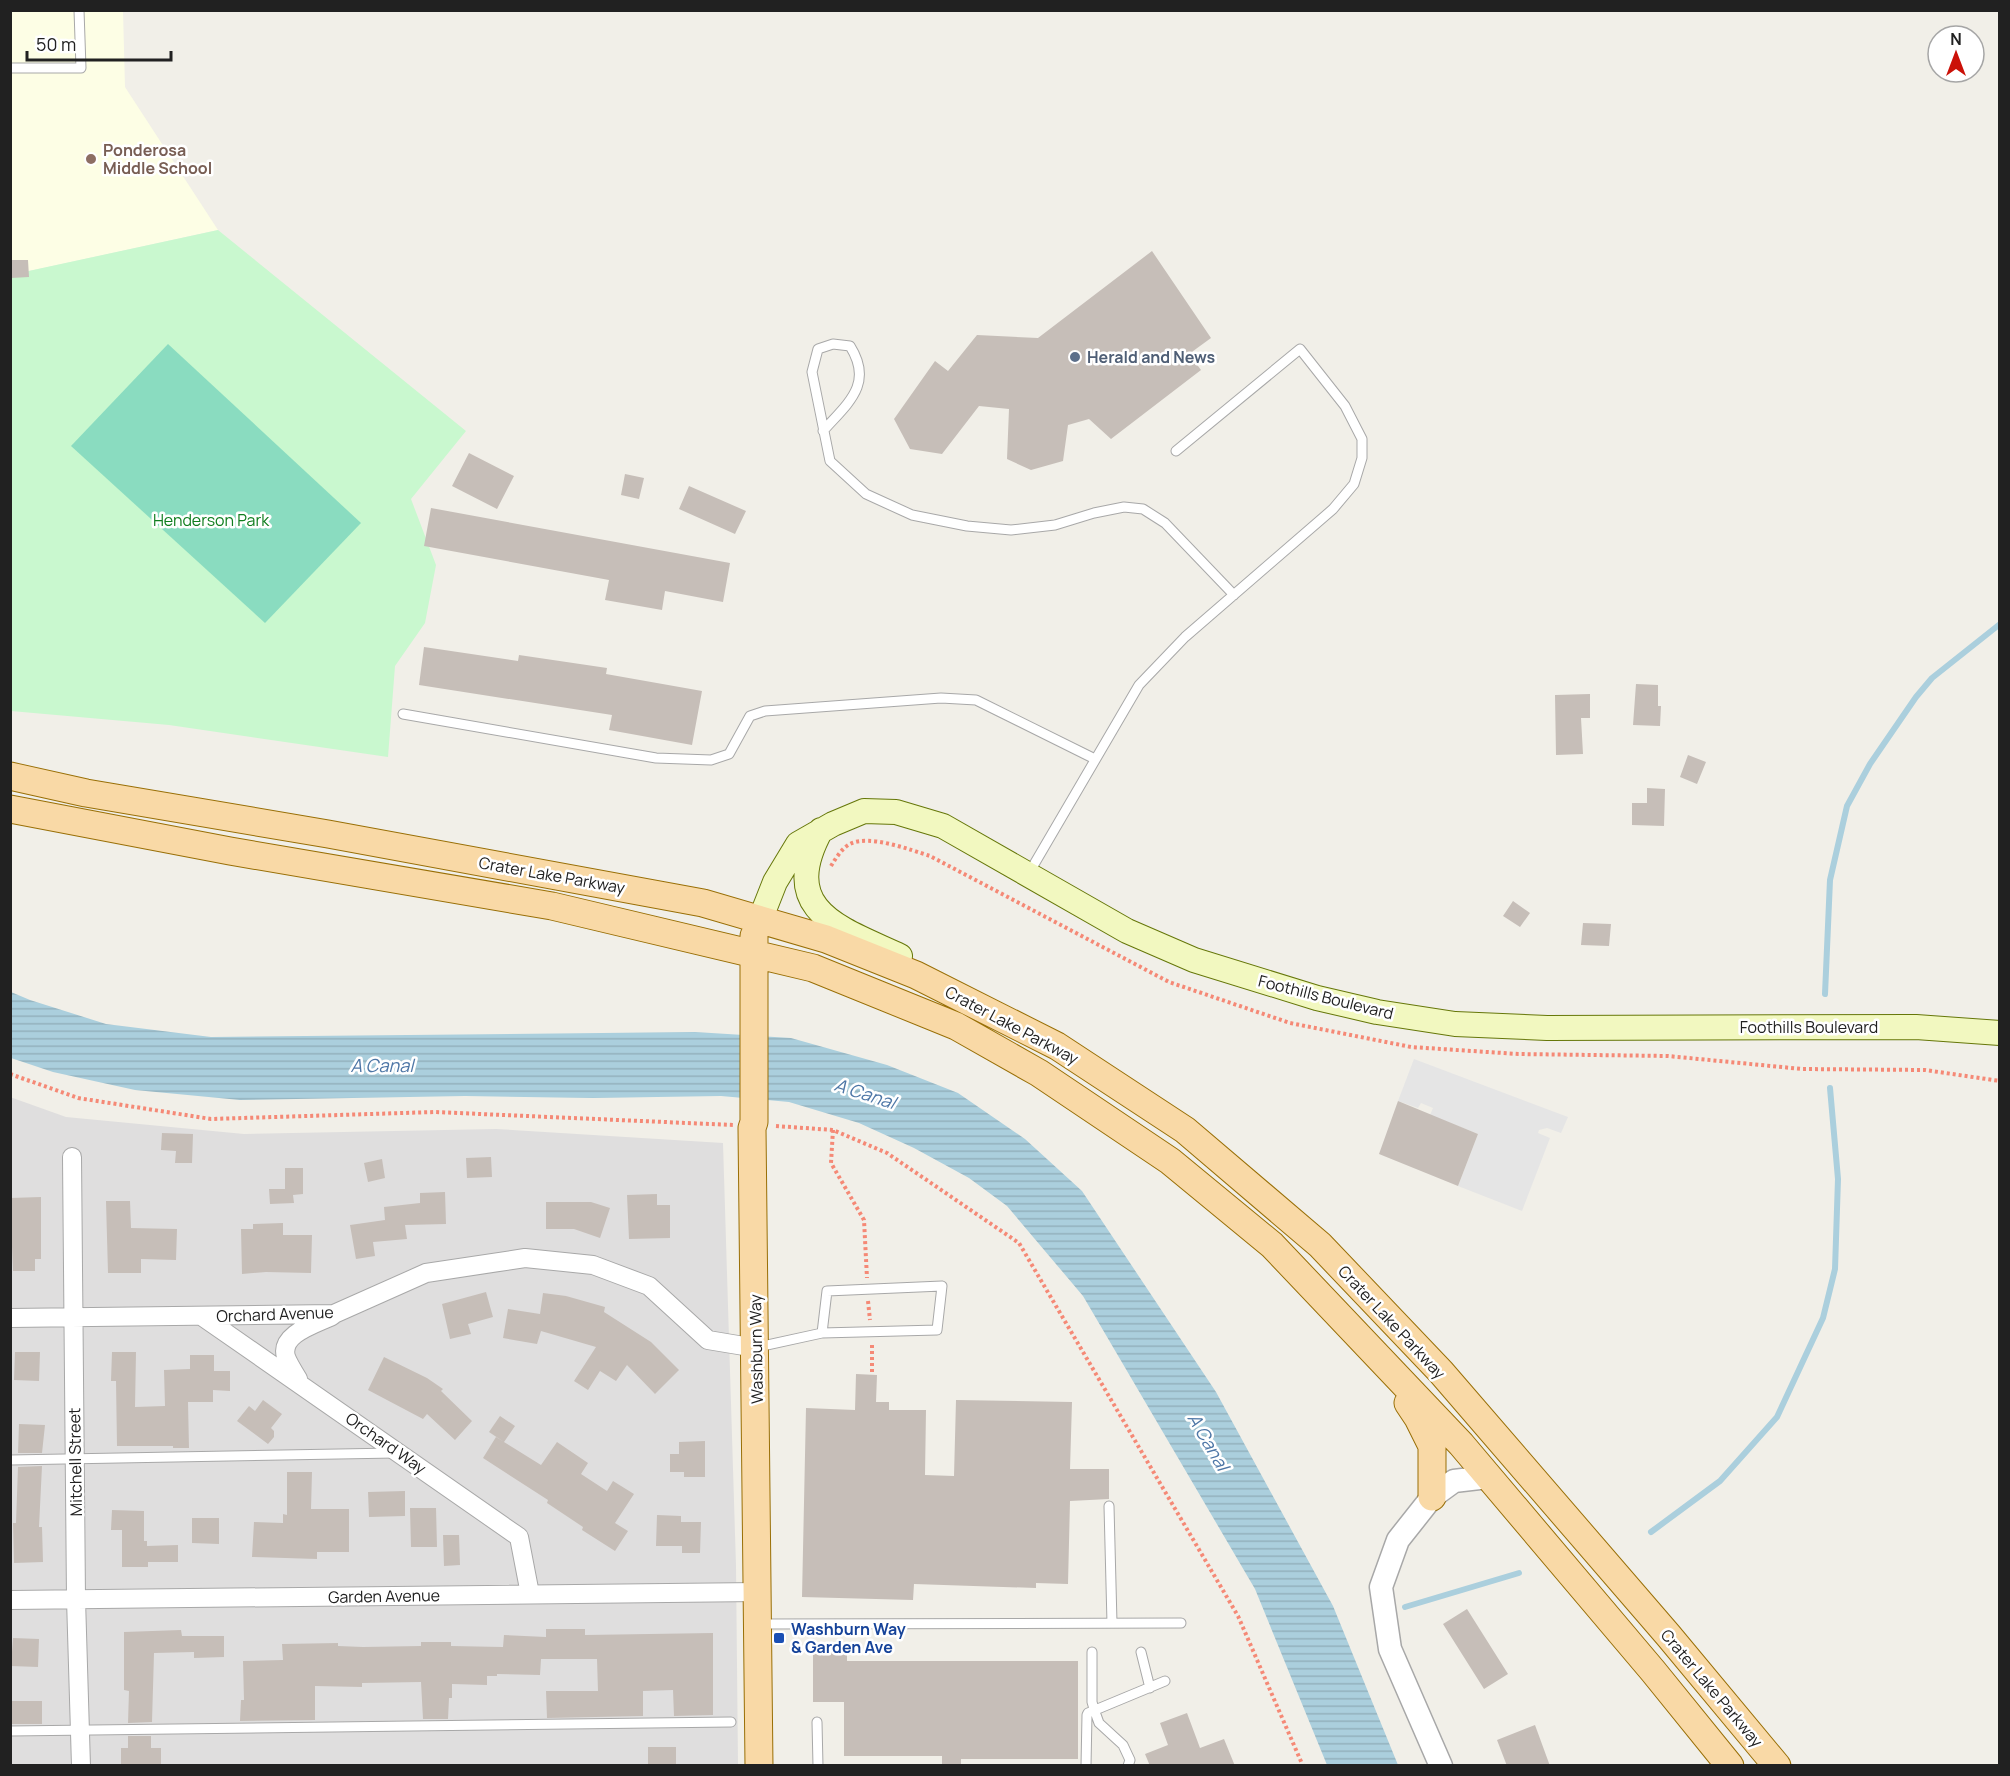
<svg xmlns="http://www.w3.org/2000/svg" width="2010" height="1776" font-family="Manrope,sans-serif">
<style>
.residential{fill:#dfdede}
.education{fill:#fdfee5}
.park{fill:#c9f8cf}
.pitch{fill:#8adcc0}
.parking{fill:#e5e5e5}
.water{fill:url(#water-rules)}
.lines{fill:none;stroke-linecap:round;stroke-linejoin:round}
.stream{stroke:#abcfdd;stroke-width:6}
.building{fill:#c6beb8}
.service-casing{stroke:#a8a8a8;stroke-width:11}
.minor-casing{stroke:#a8a8a8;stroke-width:20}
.tertiary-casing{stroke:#a8a8a8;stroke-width:25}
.secondary-casing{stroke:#667709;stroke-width:26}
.primary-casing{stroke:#996f06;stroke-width:29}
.path{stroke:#f58976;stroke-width:4;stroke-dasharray:3 3;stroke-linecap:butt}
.service{stroke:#fff;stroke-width:9}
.minor{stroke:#fff;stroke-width:18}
.tertiary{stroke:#fff;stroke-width:22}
.secondary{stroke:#f2f8c0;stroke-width:24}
.primary{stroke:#f9d9a6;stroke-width:27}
.education-dot{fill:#8d6e63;stroke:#fff;stroke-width:2}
.service-dot{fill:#5c6f8a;stroke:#fff;stroke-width:2}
.transit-dot{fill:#1a4fb4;stroke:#fff;stroke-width:2}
.labels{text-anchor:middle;stroke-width:5;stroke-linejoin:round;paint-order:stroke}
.education-label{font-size:16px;font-weight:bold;fill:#785e54;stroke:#fff;text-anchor:start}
.service-label{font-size:16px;font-weight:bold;fill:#4e5e75;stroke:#fff;text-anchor:start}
.park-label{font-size:16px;fill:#107e1f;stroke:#fff}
.street-label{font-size:16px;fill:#212121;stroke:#fff}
.transit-label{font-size:16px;font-weight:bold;fill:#164399;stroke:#fff;text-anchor:start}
.water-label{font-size:18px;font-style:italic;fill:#4d76a6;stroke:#fff}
</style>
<defs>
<pattern id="water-rules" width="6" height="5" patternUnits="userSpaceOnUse" patternTransform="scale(1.5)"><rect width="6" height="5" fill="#abcfdd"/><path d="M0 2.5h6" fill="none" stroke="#93b1bd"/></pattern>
</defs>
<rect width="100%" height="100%" fill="#f1efe8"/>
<path class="residential" d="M10 1097 66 1117 244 1134 496 1129 723 1143 736 1566 738 1765H11Z"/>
<path class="education" d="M10 11H123L125 87 218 230 11 275Z"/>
<path class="park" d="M218 230 466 431 411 499 436 565 425 623 395 666 388 757 169 725 11 711 10 275Z"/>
<path class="pitch" d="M168 344 361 523 265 623 71 446Z"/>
<path class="parking" d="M1414 1059 1568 1117 1561 1133 1547 1128 1539 1130 1538 1133 1550 1138 1522 1211 1458 1186 1478 1134 1430 1115 1433 1108 1421 1103 1418 1108 1398 1101Z"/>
<path class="water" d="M11 992 30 1000 106 1024 211 1037 695 1032 791 1038 887 1065 958 1093 1025 1139 1082 1191 1216 1392 1333 1606 1398 1765H1327L1255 1589 1083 1296 1007 1206 969 1178 914 1148 859 1123 789 1102 721 1096 593 1098 465 1096 240 1100 135 1090 53 1072 11 1058Z"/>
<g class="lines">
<path class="stream" d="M1825 994 1830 880 1847 806 1870 764 1916 697 1932 678 2000 624
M1651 1532 1720 1481 1777 1417 1823 1318 1835 1269 1838 1179 1830 1088
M1405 1607 1519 1573"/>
</g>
<path class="building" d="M1152 251 1211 338 1189 354 1201 370 1111 439 1089 419 1068 425 1063 461 1031 470 1007 459 1009 409 979 406 942 454 910 449 894 419 935 361 948 371 977 335 1038 338Z
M11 260H28L29 277 11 278Z
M469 453 514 476 497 509 452 486Z
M625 474 644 478 639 499 621 495Z
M689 486 746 511 735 534 679 509Z
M431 508 730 563 723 602 665 591 662 610 605 600 609 580 424 546Z
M424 647 518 661 519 655 607 668 606 674 702 691 692 745 609 730 612 715 419 685Z
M1636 684 1658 685V706H1661L1660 726 1633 725Z
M1590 694V718H1581L1583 754 1556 755 1555 695Z
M1688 755 1706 762 1697 784 1680 777Z
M1647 788 1665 789 1664 826 1632 825V803H1647Z
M1513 901 1530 913 1520 927 1503 916Z
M1583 923 1611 924 1609 946 1581 945Z
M1398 1101 1478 1134 1458 1186 1379 1154Z
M162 1133 193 1134 192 1163H175L176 1151 161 1150Z
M491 1157 492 1177 467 1178 466 1158Z
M382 1159 385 1178 368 1182 364 1163Z
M285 1168H303V1194L293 1195 294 1203 270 1204 269 1189H285Z
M445 1192 446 1224 405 1225 407 1239 373 1242 375 1256 356 1259 350 1225 385 1220 384 1207 420 1203V1193Z
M657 1194V1205H670V1238L629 1239 627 1195Z
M41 1197V1259H35V1271H13L10 1198Z
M106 1201H130L131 1228 177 1229 176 1260 141 1259V1273H108Z
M546 1202H591L610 1208 600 1238 574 1229H546Z
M283 1223V1235H312L311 1273 266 1272 242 1274 241 1229H253V1224Z
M486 1292 493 1317 468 1324 471 1334 450 1339 442 1304Z
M543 1293 566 1296 605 1307 604 1312 651 1342 679 1370 655 1394 627 1365 616 1381 600 1371 588 1390 574 1381 596 1347 541 1331 537 1344 503 1338 508 1309 540 1314Z
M15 1352H40L39 1381 14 1380Z
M112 1352H136L135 1407 165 1406 164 1370 190 1369V1355H214V1371H230V1391L213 1390V1402H188L189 1448H173V1446H117L116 1381H111Z
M384 1357 427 1378 443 1389 441 1391 472 1421 455 1440 427 1414 423 1419 368 1390Z
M856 1374 877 1375 876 1402H889V1410H926L925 1475 954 1476 956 1400 1072 1402 1070 1469H1109V1499L1070 1501 1068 1584 1036 1583V1588L914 1584 913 1600 802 1597 806 1408 855 1410Z
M263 1400 282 1414 271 1428 274 1431V1437L268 1444 237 1421 249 1406 255 1411Z
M500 1416 515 1426 504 1442 489 1432Z
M19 1424 45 1425 42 1453H18Z
M496 1437 541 1465 557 1442 588 1463 581 1474 607 1491 613 1481 634 1494 615 1523 628 1531 615 1551 582 1530 583 1527 547 1503 548 1500 483 1458Z
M705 1441V1477H684V1472H670V1454H679V1442Z
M42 1466 39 1527H42L43 1562 14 1563 13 1523H16L18 1467Z
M287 1472H312L311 1509H349V1552H317V1559L252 1557 254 1522 283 1523V1514L287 1515Z
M405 1491V1516L369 1517 368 1492Z
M410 1508H436L437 1547H411Z
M112 1510 144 1511V1541H147V1546L178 1545V1562H148V1567H122V1530H111Z
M657 1515 681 1516V1522H701L700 1553H682V1546H656Z
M192 1518H219V1544L192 1543Z
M443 1535H459L460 1565 444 1566Z
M1467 1609 1508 1674 1484 1689 1443 1624Z
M546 1629H585V1635L713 1633V1715L674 1716 673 1690 643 1691V1716L547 1718 546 1691H598L597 1659H541L540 1675 497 1674V1676H487V1685L452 1684V1698H449L448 1719H423L421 1682 362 1683V1687L315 1686V1720L240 1721 241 1700H244L243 1661 283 1660 282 1644 338 1643V1646L363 1647 421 1646V1642H451V1646L503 1647 504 1635 546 1637Z
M181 1630 182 1636H224V1657L194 1658V1652L154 1653 152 1722 128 1723 129 1691 124 1690V1632Z
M13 1638 39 1639 38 1667 11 1666Z
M813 1646H847V1661H1078V1759H961V1766H942V1756H844V1702H813Z
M10 1701H42V1724H10Z
M1187 1713 1200 1748 1224 1739 1235 1766H1150L1145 1754 1168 1745 1160 1723Z
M1535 1725 1550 1766H1507L1497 1740Z
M128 1736H151V1748H161V1766H121V1748H128Z
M648 1747H676V1764L648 1765Z"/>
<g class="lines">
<defs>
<path id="service" d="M10 68H81L79 10
M823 431C848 403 874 384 850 346L833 344 818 349 812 372 830 461 866 494 912 515 967 526 1011 530 1055 525 1094 513 1124 507 1143 509 1165 523 1234 595
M403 714 656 758 711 760 729 754 750 716 765 711 941 698 976 700 1095 759
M1029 873 1139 685 1185 637 1333 509 1354 484 1362 458V439L1345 406 1300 349 1176 451
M758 1347 822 1333 937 1330 942 1286 827 1291 822 1333
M10 1460 395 1453
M1109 1506 1112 1623
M760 1624 1181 1623
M1092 1652V1702L1095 1712 1099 1723 1123 1745 1130 1760 1128 1766
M1141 1652 1150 1688
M817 1722 818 1766
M10 1731 731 1722
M1086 1766 1087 1715 1088 1713 1165 1681"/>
<path id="minor" d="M72 1157 76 1599 81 1766
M203 1317 519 1537 530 1594
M10 1318 334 1314 426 1273 525 1258 593 1265 649 1286 708 1340 756 1348
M298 1379C294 1372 289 1365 286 1357 279 1334 316 1324 332 1316
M10 1600 758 1592"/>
<path id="tertiary" d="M1441 1766 1390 1649 1381 1587 1398 1540 1432 1497 1454 1481 1488 1477"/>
<path id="secondary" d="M821 830C777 911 840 928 900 956
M760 920 775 882 798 844 833 824 864 811 896 812 943 826 1127 931 1194 960 1317 998 1377 1012 1455 1024 1547 1028 1916 1027 2000 1033"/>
<path id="primary" d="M10 776 86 793 328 834 703 903 826 939 916 975 1057 1046 1185 1130 1320 1245 1441 1372 1668 1635 1777 1766
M10 809 230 851 552 906 813 968 956 1026 1039 1073 1170 1161 1272 1245 1461 1444 1653 1671 1730 1766
M754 936V1122L752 1128 759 1766
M1408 1403 1418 1418 1432 1446V1497"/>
</defs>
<use href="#service" class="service-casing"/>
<use href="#minor" class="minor-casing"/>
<use href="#tertiary" class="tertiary-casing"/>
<use href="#secondary" class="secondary-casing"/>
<use href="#primary" class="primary-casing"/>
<path class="path" d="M831 866C836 858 842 848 850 844 869 834 911 850 930 856L1169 982 1290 1023 1411 1047 1518 1054 1668 1056 1802 1069 1925 1070 2000 1081
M10 1074 78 1098 211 1119 435 1112 733 1125
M776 1126 833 1130 887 1153 1019 1243 1238 1616 1303 1766
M833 1130 831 1163 864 1220 867 1278
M868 1301 870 1320
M872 1345V1375"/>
<use href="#service" class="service"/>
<use href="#minor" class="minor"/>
<use href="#tertiary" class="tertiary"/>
<use href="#secondary" class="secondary"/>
<use href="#primary" class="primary"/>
</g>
<circle class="education-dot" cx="91" cy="159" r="6"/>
<circle class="service-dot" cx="1075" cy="357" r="6"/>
<rect class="transit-dot" x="773" y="1632" width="12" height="12" rx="3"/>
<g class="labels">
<g class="education-label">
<text x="103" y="156">Ponderosa<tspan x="103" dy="18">Middle School</tspan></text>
</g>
<g class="service-label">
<text x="1087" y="363">Herald and News</text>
</g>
<g class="park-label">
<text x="211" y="526">Henderson Park</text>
</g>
<g class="street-label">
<text transform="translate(552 875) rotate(10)" y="6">Crater Lake Parkway</text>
<text transform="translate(1326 997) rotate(14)" y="6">Foothills Boulevard</text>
<text transform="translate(1012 1025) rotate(28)" y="6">Crater Lake Parkway</text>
<text x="1809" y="1033">Foothills Boulevard</text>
<text transform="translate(275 1314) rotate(-2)" y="6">Orchard Avenue</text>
<text transform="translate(1392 1322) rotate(47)" y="6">Crater Lake Parkway</text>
<text transform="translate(756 1349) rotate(-91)" y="6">Washburn Way</text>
<text transform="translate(386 1443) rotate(35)" y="6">Orchard Way</text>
<text transform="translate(75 1462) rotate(-91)" y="6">Mitchell Street</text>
<text transform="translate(384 1596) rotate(-1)" y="6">Garden Avenue</text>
<text transform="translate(1712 1688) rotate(50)" y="6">Crater Lake Parkway</text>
</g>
<g class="transit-label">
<text x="791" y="1635">Washburn Way<tspan x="791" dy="18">&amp; Garden Ave</tspan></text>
</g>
<g class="water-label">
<text x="382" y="1072">A Canal</text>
<text transform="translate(865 1094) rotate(18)" y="6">A Canal</text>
<text transform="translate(1208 1442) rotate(60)" y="6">A Canal</text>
</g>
</g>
<rect width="2010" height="1776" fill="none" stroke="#212121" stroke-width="24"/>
<g transform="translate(1956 54)"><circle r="28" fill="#ffffff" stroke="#a6a6a6" stroke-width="1.5"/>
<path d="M0-4.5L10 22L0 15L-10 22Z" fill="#cb1108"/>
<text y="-9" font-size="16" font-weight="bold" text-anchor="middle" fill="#212121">N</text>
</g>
<path d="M27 51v9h144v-9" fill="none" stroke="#212121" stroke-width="3"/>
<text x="36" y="51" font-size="18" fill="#212121" stroke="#ffffff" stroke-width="4.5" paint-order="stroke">50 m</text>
</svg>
